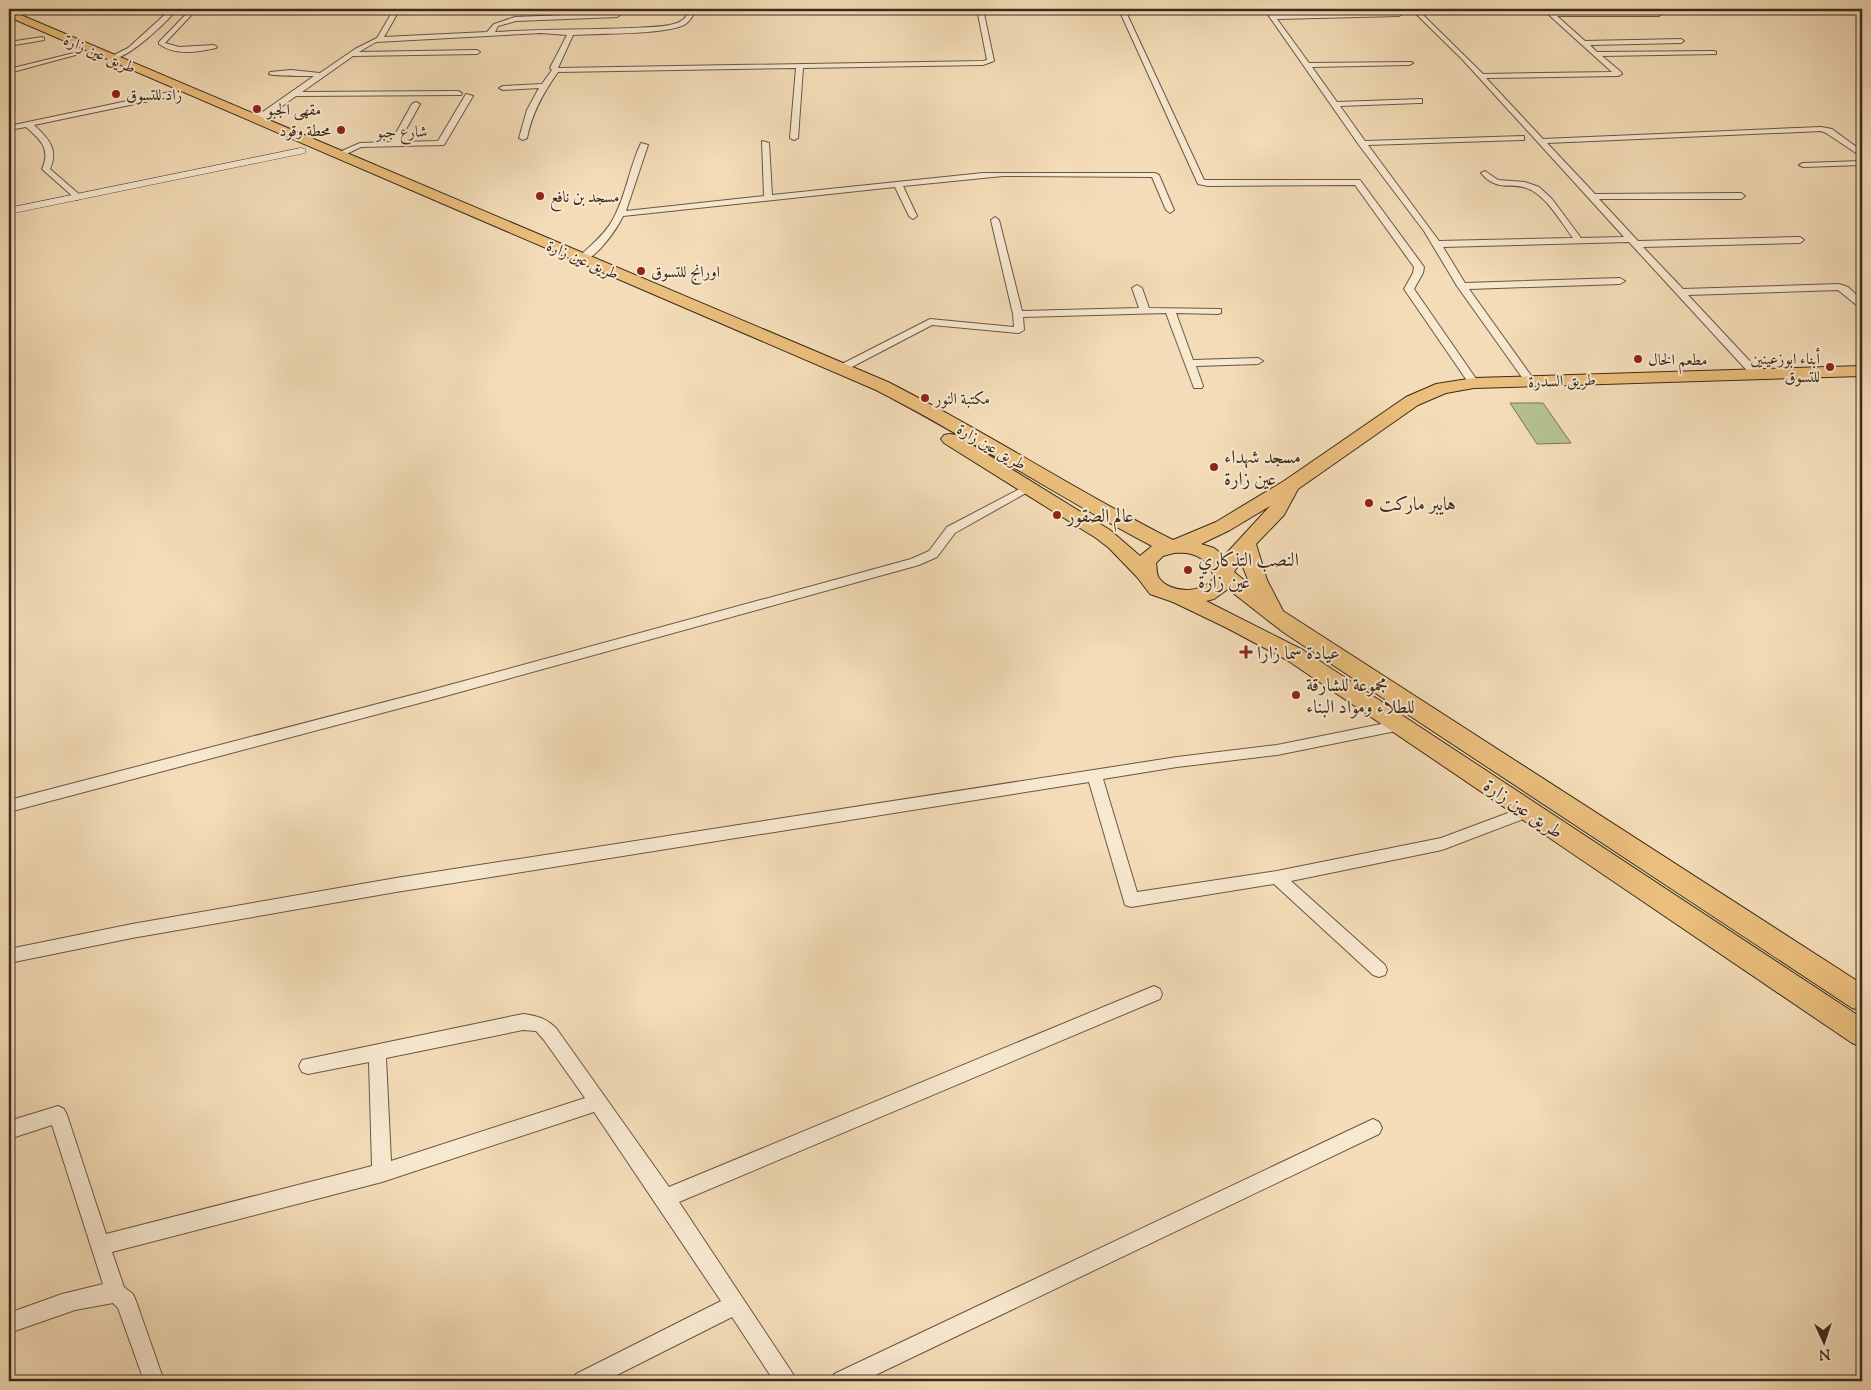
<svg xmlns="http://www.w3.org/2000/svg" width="1871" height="1390" font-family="'Sorts Mill Goudy',Amiri,serif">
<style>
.green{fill:#b6c292;stroke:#797657}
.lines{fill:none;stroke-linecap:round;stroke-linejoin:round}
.minor-casing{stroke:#6a5643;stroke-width:2}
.tertiary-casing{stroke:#6a5643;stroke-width:1}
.primary-casing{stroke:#3c2a1c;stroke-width:2}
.minor{fill:#f7e8d0;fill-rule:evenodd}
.tertiary{fill:#f7e8d0;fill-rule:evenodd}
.primary{fill:#eabe7c;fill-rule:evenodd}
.poi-dot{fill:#8f2418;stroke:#f7e8d0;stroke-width:2}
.labels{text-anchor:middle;stroke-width:4;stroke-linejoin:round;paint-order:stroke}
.far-street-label{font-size:16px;fill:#3c2a1c;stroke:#f7e8d0}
.far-poi-label{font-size:16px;fill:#3c2a1c;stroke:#f7e8d0;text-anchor:start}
.poi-label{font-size:19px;fill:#3c2a1c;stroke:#f7e8d0;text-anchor:start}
.street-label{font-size:19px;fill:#3c2a1c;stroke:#f7e8d0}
</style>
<rect width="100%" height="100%" fill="#f3dcb7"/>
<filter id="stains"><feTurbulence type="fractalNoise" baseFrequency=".004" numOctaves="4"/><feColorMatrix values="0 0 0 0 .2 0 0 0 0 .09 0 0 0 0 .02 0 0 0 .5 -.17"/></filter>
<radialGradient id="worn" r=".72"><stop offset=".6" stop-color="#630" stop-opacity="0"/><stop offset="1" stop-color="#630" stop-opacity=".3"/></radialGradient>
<path class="green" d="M1510 403H1543L1571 443 1537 444Z"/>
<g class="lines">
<defs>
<path id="minor" d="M171 9H178C166 22 127 61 110 59V57L128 48Z
M191 9H197L165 43 179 47 214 45 217 47 216 48C198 52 175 56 159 44V42Z
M394 9H400L384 37 487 32 494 24 515 17 617 13 620 15 617 17 516 21 498 26 495 32C540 29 585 30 630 28 645 27 663 28 677 23 684 21 687 15 690 10L695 11C692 18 687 25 679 27 649 35 605 33 573 35L558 68 983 61 987 60 977 9H983L994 61 983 65 803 68 798 138 794 140 790 138 796 68 558 72C543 93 532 113 527 138L523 140 519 138 527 110 539 88 503 90 499 88 503 86 542 84 552 70 550 68 567 35 541 33 376 42 359 52 477 50 480 52 477 54 353 56 302 92 458 91 462 93 461 95 296 96 270 115 258 121H252V117L264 111 314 76C306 76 273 76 269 74L270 72 291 70 320 73 355 49 377 38Z
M1122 9H1128L1126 12 1204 180H1360L1424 267 1423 273 1414 289 1479 383 1478 385H1470L1404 289 1413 273 1414 267 1355 185 1208 186 1198 184 1120 12Z
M1264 9H1270L1275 15 1401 13 1402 14 1399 16 1277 19 1309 63 1411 62 1413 63 1409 65 1312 67 1337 102 1422 99V103H1419L1340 106 1365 141 1524 136V140H1521L1368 145 1439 241 1573 238C1561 222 1549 200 1531 190 1512 180 1499 194 1481 173L1485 171 1498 180 1525 182 1539 187 1552 199 1581 238 1624 237 1462 59 1411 9H1417L1483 74 1612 72 1549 15V13H1661L1662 14 1659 16H1557L1585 41 1681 39 1684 41 1681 43 1590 45 1597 52 1714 51 1716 52V54L1602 56 1621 72 1622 74 1618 76 1486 78 1543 139 1821 127 1832 129 1862 151V157L1826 133 1821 131 1547 143 1595 194 1741 193 1745 196 1741 199H1599L1638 241 1800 237 1804 240 1800 243 1643 247 1683 289 1839 284 1848 287 1862 300V308L1859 307 1838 290 1688 295 1760 372 1761 374 1756 377 1752 376 1629 242 1443 247 1465 283 1620 278 1625 281 1620 284 1469 289 1535 381 1534 383H1526L1457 286 1424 231 1359 145Z
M42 37 44 38V40L9 46V42Z
M74 53 79 54 9 73V69Z
M170 92 174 94 173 96 34 125C48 138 59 149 50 169L80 195 81 197 77 200 42 169C51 149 41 140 26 127L9 130V126Z
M466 94 473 96 444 145 361 147 342 156 335 154 360 143 391 142 412 104 416 102 420 104 399 142 438 141Z
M762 141 769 143 772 195 983 173H1155L1159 175 1174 210 1170 213 1166 210 1152 177 1003 176 903 186 917 216 913 219 909 216 895 187 623 216C617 229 594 263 579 261L577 259C589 246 603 237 612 221 626 197 629 168 641 143L648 145 626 211 764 196Z
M1862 161V165L1803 167 1799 165 1803 163Z
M995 217 999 220 1022 311 1139 308 1132 288 1137 285 1142 288 1149 308 1221 309V313L1218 314 1176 313 1193 360 1258 358 1263 361 1258 364 1196 366 1203 386 1202 388H1194L1166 313 1023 317 1024 330 1019 333 932 325 846 370H838L837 368 838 366 930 319 1014 327 1013 314 991 220Z
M1029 484 1035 487 1033 489 955 533 937 557 919 565 431 700 9 812V800L431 690 911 559 929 551 947 527Z
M1401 720 1406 721 1408 725 1406 729 1277 755 1177 767 1103 779 1137 892 1277 871 1441 838 1524 807 1529 805 1534 807 1536 811 1534 815 1442 850 1291 881 1385 965 1387 970 1385 975 1379 977 1373 975 1274 884 1131 907 1125 905 1089 782 396 892 132 938 9 963V949L132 924 396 878 1177 757 1277 745Z
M1154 986 1160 989 1162 994 1160 999 679 1202 793 1374 796 1381H774L732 1317 605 1381H573L576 1374 721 1301 594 1112 382 1182 112 1252 124 1287 133 1294 136 1301 164 1381H144L118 1308 113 1303 75 1310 9 1333V1313L62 1294 103 1284 52 1125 9 1139V1121L58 1106 64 1109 67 1115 106 1234 372 1166 369 1062 308 1074 302 1072 299 1066 302 1060 523 1014C538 1016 545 1018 556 1028L669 1187ZM523 1030 536 1031 544 1040 585 1098 391 1161 386 1058Z
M1373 1119 1379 1122 1382 1128 1379 1134 863 1381H831L834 1374Z"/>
<path id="tertiary" d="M301 148 305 149V153L9 214V208Z"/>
<path id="primary" d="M9 10 888 382C985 431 1076 491 1173 540L1216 522 1284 481 1406 397 1436 384 1474 378 1862 366V376L1474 388 1446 393 1418 405 1298 489 1284 515 1256 544 1267 580 1283 611 1862 984V1011L1852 1008 1283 632 1228 589 1214 599 1206 601 1303 650 1862 1018V1047L1852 1043 1287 660 1227 628 1173 602 1150 594 1137 577 1109 548 1096 538 944 443 941 439 944 435 950 434 956 435 1110 530 1140 556 1152 546C1058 497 970 438 876 390L9 17ZM1270 506 1224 556 1214 548 1201 544 1230 530ZM1174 553C1194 551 1208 558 1214 577 1205 594 1170 594 1159 578 1156 574 1157 567 1156 563L1163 556ZM1241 562 1250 585 1234 572Z"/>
</defs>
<use href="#minor" class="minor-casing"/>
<use href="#tertiary" class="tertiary-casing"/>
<use href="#primary" class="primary-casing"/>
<use href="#minor" class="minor"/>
<use href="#tertiary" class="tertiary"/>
<use href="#primary" class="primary"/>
</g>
<g class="poi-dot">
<circle cx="116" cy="94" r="5"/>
<circle cx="257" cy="109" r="5"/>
<circle cx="341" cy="130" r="5"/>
<circle cx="540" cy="196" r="5"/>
<circle cx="641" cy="271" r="5"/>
<circle cx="1638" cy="359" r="5"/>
<circle cx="1830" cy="367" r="5"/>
<circle cx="925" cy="398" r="5"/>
<circle cx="1214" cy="467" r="5"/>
<circle cx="1369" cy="503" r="5"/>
<circle cx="1057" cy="515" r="5"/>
<circle cx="1188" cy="570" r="5"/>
<path d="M1243.5 644.5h5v5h5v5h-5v5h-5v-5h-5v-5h5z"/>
<circle cx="1296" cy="695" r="5"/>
</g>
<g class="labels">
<g class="far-street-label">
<text transform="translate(100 53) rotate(23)" y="6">طريق عين زارة</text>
<text transform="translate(402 131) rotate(-1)" y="6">شارع جبو</text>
<text transform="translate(583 259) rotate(23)" y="6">طريق عين زارة</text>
<text transform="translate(1562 380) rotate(-2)" y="6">طريق السدرة</text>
<text transform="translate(992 446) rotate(30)" y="6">طريق عين زارة</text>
</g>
<g class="far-poi-label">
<text x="126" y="100">زاد للتسوق</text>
<text x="267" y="115">مقهى الجبو</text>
<text x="331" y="136" text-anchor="end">محطة وقود</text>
<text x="550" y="202">مسجد بن نافع</text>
<text x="651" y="277">اورانج للتسوق</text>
<text x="1820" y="364" text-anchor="end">أبناء ابوزعينين<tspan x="1820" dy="18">للتسوق</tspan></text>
<text x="1648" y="365">مطعم الخال</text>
<text x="935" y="404">مكتبة النور</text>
</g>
<g class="poi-label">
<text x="1224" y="463">مسجد شهداء<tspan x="1224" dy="22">عين زارة</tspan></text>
<text x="1379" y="510">هايبر ماركت</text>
<text x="1067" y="522">عالم الصقور</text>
<text x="1198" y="566">النصب التذكاري<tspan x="1198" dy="22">عين زارة</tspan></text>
<text x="1257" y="659">عيادة سما زارا</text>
<text x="1306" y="691">مجموعة للشارقة<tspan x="1306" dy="22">للطلاء ومواد البناء</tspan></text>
</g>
<g class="street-label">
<text transform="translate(1524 808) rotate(34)" y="7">طريق عين زارة</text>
</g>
</g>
<rect width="1871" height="1390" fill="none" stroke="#f3dcb7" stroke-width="30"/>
<rect x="10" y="10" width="1851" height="1370" fill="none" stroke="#3c2a1c" stroke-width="2.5"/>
<rect x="15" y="15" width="1841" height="1360" fill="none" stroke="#3c2a1c"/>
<g transform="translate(1824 1342) rotate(177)" stroke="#f7e8d0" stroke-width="4" paint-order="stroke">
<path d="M0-4L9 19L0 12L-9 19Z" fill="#3c2a1c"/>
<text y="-8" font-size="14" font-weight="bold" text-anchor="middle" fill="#3c2a1c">N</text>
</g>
<rect width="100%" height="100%" filter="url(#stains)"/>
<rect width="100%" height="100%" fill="url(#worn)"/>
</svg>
